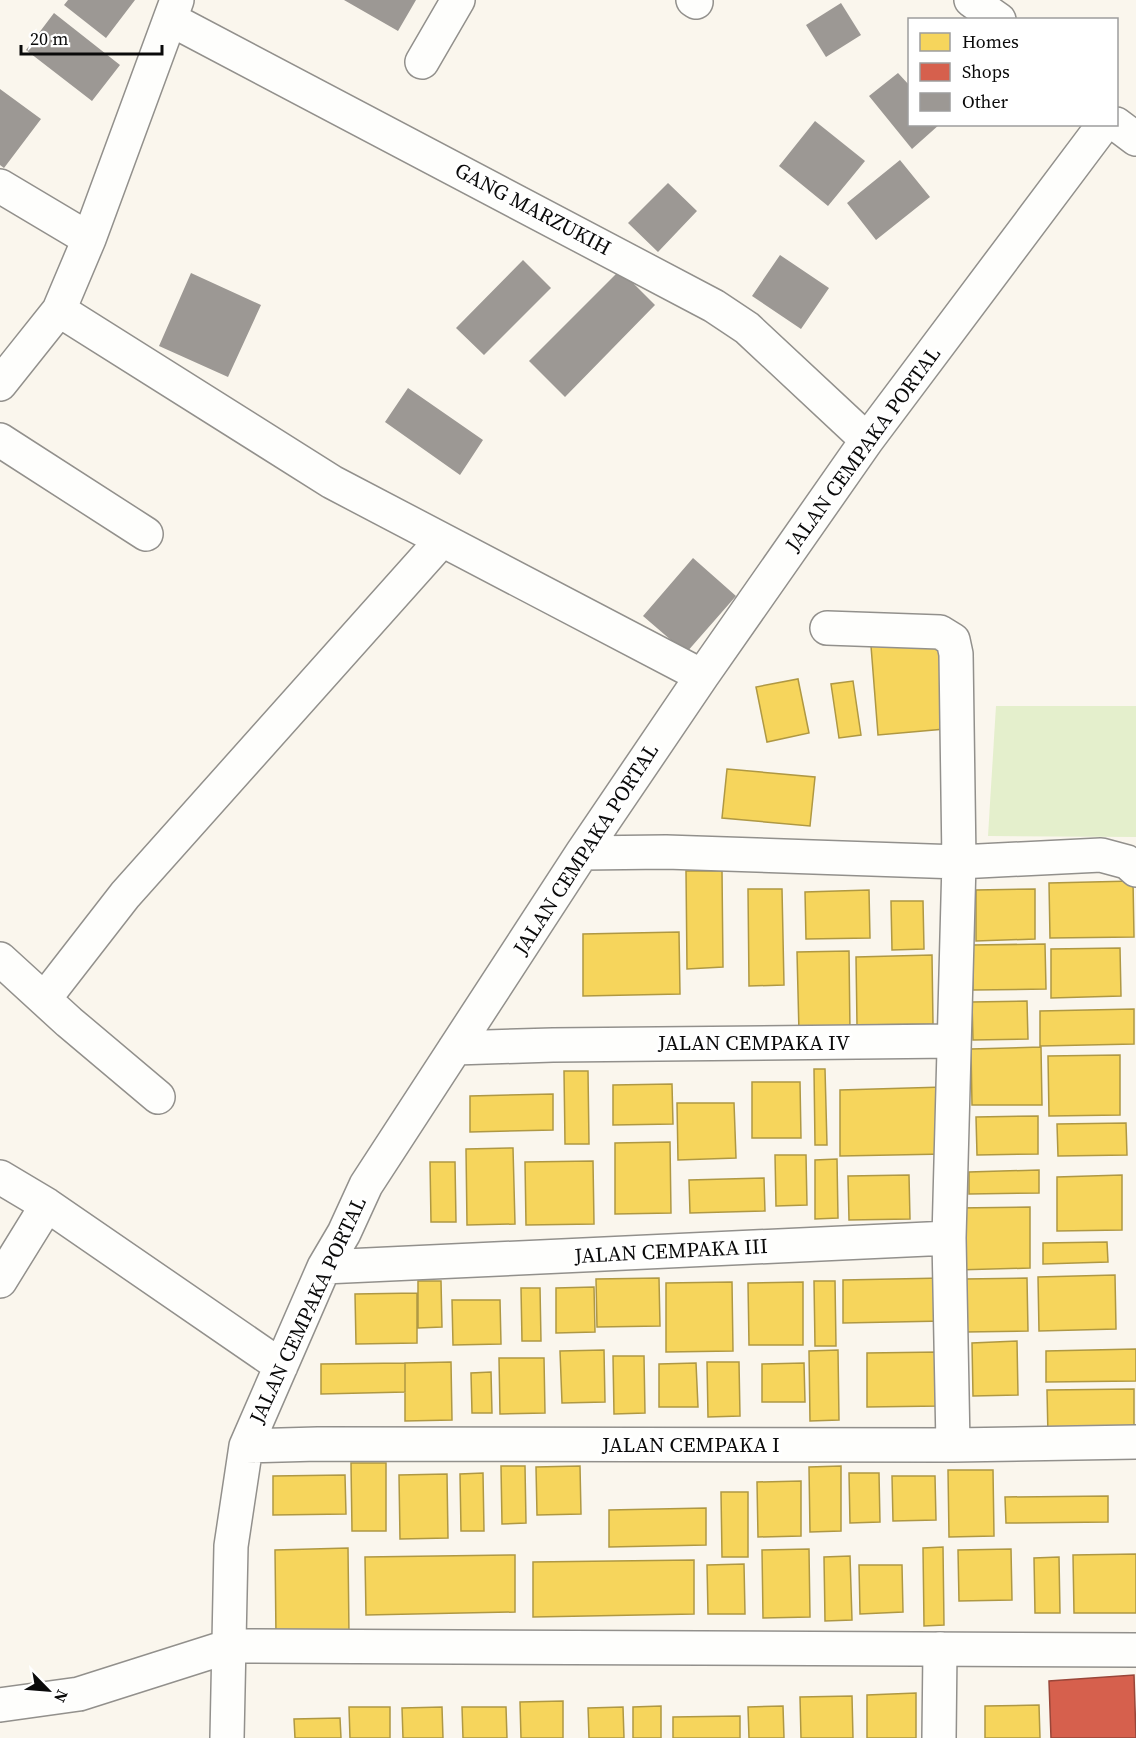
<svg xmlns="http://www.w3.org/2000/svg" width="1136" height="1738" font-family="'Source Serif 4',serif">
<style>
.green{fill:#e4efcc}
.homes{fill:#f6d55c;stroke:#af9843;stroke-width:1.5}
.shops{fill:#d6604d;stroke:#994639;stroke-width:1.5}
.building{fill:#9c9894}
.lines{fill:none;stroke-linecap:round;stroke-linejoin:round}
.minor-casing{stroke:#92908c;stroke-width:36}
.tertiary-casing{stroke:#92908c;stroke-width:36}
.minor{stroke:#fefefc;stroke-width:33}
.tertiary{stroke:#fefefc;stroke-width:33}
.labels{text-anchor:middle;stroke-width:6;stroke-linejoin:round;paint-order:stroke}
.street-label{font-size:21px;fill:#0a0a0a;stroke:#fff}
</style>
<rect width="100%" height="100%" fill="#faf6ed"/>
<path class="green" d="M996 706H1136V837L988 836Z"/>
<path class="homes" d="M938 640 945 729 878 735 871 646Z
M798 679 809 733 767 742 756 687Z
M853 681 861 735 839 738 831 684Z
M727 769 815 777 810 826 722 818Z
M686 871H722L723 967 687 969Z
M1133 881 1134 937 1050 938 1049 883Z
M748 889H782L784 985 749 986Z
M1035 889V939L976 941V890Z
M869 890 870 938 806 939 805 892Z
M891 901H923L924 949 892 950Z
M679 932 680 994 583 996V934Z
M1045 944 1046 989 973 990V945Z
M1120 948 1121 996 1051 998V949Z
M849 951 850 1032 799 1033 797 952Z
M932 955 933 1024 857 1025 856 957Z
M1027 1001 1028 1039 973 1040 972 1002Z
M1134 1009V1044L1040 1046V1011Z
M1041 1047 1042 1105H972L971 1049Z
M1120 1055V1115L1049 1116 1048 1056Z
M814 1069H825L827 1145H815Z
M564 1071H588L589 1144H565Z
M752 1082H800L801 1138H752Z
M672 1084 673 1124 613 1125V1085Z
M944 1087 945 1154 840 1156V1090Z
M553 1094V1130L470 1132V1096Z
M677 1103H734L736 1158 678 1160Z
M1038 1116V1154L977 1155 976 1117Z
M1126 1123 1127 1155 1058 1156 1057 1124Z
M670 1142 671 1213 615 1214V1143Z
M513 1148 515 1224 467 1225 466 1149Z
M775 1155H806L807 1205 776 1206Z
M837 1159 838 1218 815 1219V1160Z
M593 1161 594 1224 526 1225 525 1162Z
M430 1162H455L456 1222H431Z
M1039 1170V1193L969 1194V1172Z
M909 1175 910 1219 849 1220 848 1176Z
M1122 1175V1230L1057 1231V1177Z
M764 1178 765 1211 690 1213 689 1180Z
M1030 1207V1268L956 1270V1208Z
M1107 1242 1108 1262 1043 1264V1243Z
M1115 1275 1116 1329 1039 1331 1038 1277Z
M659 1278 660 1326 597 1327 596 1279Z
M943 1278 944 1321 843 1323V1280Z
M1027 1278 1028 1331 965 1332V1279Z
M418 1281H441L442 1327 418 1328Z
M814 1281H835L836 1346H815Z
M732 1282 733 1351 666 1352V1283Z
M803 1282V1345H749L748 1283Z
M594 1287 595 1332 556 1333V1288Z
M521 1288H540L541 1341H522Z
M417 1293V1343L356 1344 355 1294Z
M452 1300H500L501 1344 453 1345Z
M1017 1341 1018 1395 973 1396 972 1343Z
M1136 1349V1381L1046 1382V1351Z
M604 1350 605 1402 562 1403 560 1351Z
M838 1350 839 1420 810 1421 809 1351Z
M940 1352V1406L867 1407V1353Z
M613 1356H644L645 1413 614 1414Z
M499 1358H544L545 1413 500 1414Z
M451 1362 452 1420 405 1421V1363Z
M707 1362H739L740 1416 708 1417Z
M405 1363V1392L321 1394V1364Z
M696 1363 698 1407H659V1364Z
M804 1363 805 1402H762V1364Z
M491 1372 492 1413H472L471 1373Z
M1134 1389V1434L1048 1436 1047 1390Z
M351 1463H386V1531H352Z
M501 1466H525L526 1523 502 1524Z
M580 1466 581 1514 537 1515 536 1467Z
M841 1466V1531L810 1532 809 1467Z
M948 1470H993L994 1536 949 1537Z
M483 1473 484 1531H461L460 1474Z
M849 1473H879L880 1522 850 1523Z
M447 1474 448 1538 400 1539 399 1475Z
M345 1475 346 1514 273 1515V1476Z
M892 1476H935L936 1520 893 1521Z
M801 1481V1536L758 1537 757 1482Z
M721 1492H748V1557H722Z
M1108 1496V1522L1006 1523 1005 1497Z
M706 1508V1545L609 1547V1510Z
M943 1547 944 1625 924 1626 923 1548Z
M348 1548 349 1635 276 1636 275 1550Z
M809 1549 810 1617 763 1618 762 1550Z
M1011 1549 1012 1600 959 1601 958 1550Z
M1136 1554V1613H1074L1073 1555Z
M515 1555V1612L366 1615 365 1557Z
M850 1556 852 1620 825 1621 824 1557Z
M1059 1557 1060 1613H1035L1034 1558Z
M694 1560V1614L533 1617V1562Z
M744 1564 745 1614H708L707 1565Z
M859 1565H902L903 1612 860 1614Z
M916 1693V1738H867V1695Z
M852 1696 853 1738H801L800 1697Z
M563 1701V1738H521L520 1702Z
M1039 1705 1040 1738H985V1706Z
M661 1706V1738H633V1707Z
M783 1706 784 1738H749L748 1707Z
M349 1707H390V1738H350Z
M442 1707 443 1738H403L402 1708Z
M462 1707H506L507 1738H463Z
M623 1707 624 1738H589L588 1708Z
M740 1716V1738H673V1717Z
M340 1718 341 1738H295L294 1719Z"/>
<path class="shops" d="M1134 1675 1136 1738H1051L1049 1681Z"/>
<path class="building" d="M68 0H135L106 38 64 5Z
M344 0H416L398 31Z
M841 3 861 35 826 57 806 25Z
M54 13 120 65 92 101 26 50Z
M898 73 910 86V124H940L912 149 869 96Z
M0 89 41 119 4 168 0 165Z
M815 121 865 161 828 206 779 166Z
M900 160 930 197 876 240 847 203Z
M668 183 697 211 658 252 628 223Z
M780 255 829 288 801 329 752 296Z
M523 260 551 288 484 355 456 328Z
M620 270 655 305 565 397 529 361Z
M191 273 261 305 228 377 159 346Z
M408 388 483 440 460 475 385 422Z
M693 558 736 596 686 653 643 616Z"/>
<g class="lines">
<defs>
<path id="minor" d="M693 0 696 2
M971 0 999 20
M170 19 714 306 747 328 867 440
M422 62 458 0
M1116 124 1136 139
M0 186 89 239
M59 310 332 482 702 676
M0 384 59 310 89 239 177 0
M0 440 146 534
M827 628 940 632 953 640 956 654 959 862 949 1238 953 1445
M582 853 666 852 959 862 1101 855 1127 862 1136 870
M0 959 69 1022 158 1097
M45 998 125 895 442 540
M455 1048 553 1045 954 1041
M0 1177 47 1205 281 1366
M324 1267 949 1238
M0 1281 47 1205
M246 1446 318 1444 953 1445 1136 1442
M0 1705 79 1694 230 1646
M227 1738 231 1546 246 1446 324 1267 344 1233 366 1185 582 853 702 676 867 440 1104 124
M939 1738 940 1649"/>
<path id="tertiary" d="M230 1646 1136 1650"/>
</defs>
<use href="#minor" class="minor-casing"/>
<use href="#tertiary" class="tertiary-casing"/>
<use href="#minor" class="minor"/>
<use href="#tertiary" class="tertiary"/>
</g>
<g class="labels">
<g class="street-label">
<text transform="translate(533 209) rotate(28)" y="7">GANG MARZUKIH</text>
<text transform="translate(863 449) rotate(-54)" y="7">JALAN CEMPAKA PORTAL</text>
<text transform="translate(586 849) rotate(-57)" y="7">JALAN CEMPAKA PORTAL</text>
<text x="754" y="1050">JALAN CEMPAKA IV</text>
<text transform="translate(671 1251) rotate(-3)" y="7">JALAN CEMPAKA III</text>
<text transform="translate(308 1310) rotate(-65)" y="7">JALAN CEMPAKA PORTAL</text>
<text x="691" y="1452">JALAN CEMPAKA I</text>
</g>
</g>
<rect x="908" y="18" width="210" height="108" fill="#ffffff" stroke="#9d9d9d" stroke-width="1.5"/>
<rect x="920" y="33" width="30" height="18" fill="#f6d55c" stroke="#9d9d9d" stroke-width="1.5"/>
<text x="962" y="48" font-size="18" fill="#0a0a0a">Homes</text>
<rect x="920" y="63" width="30" height="18" fill="#d6604d" stroke="#9d9d9d" stroke-width="1.5"/>
<text x="962" y="78" font-size="18" fill="#0a0a0a">Shops</text>
<rect x="920" y="93" width="30" height="18" fill="#9c9894" stroke="#9d9d9d" stroke-width="1.5"/>
<text x="962" y="108" font-size="18" fill="#0a0a0a">Other</text>
<g transform="translate(48 1690) rotate(115)" stroke="#ffffff" stroke-width="4.5" paint-order="stroke">
<path d="M0-4.5L10 22L0 15L-10 22Z" fill="#0a0a0a"/>
<text y="-9" font-size="16" font-weight="bold" text-anchor="middle" fill="#0a0a0a">N</text>
</g>
<path d="M21 45v9h141v-9" fill="none" stroke="#0a0a0a" stroke-width="3"/>
<text x="30" y="45" font-size="18" fill="#0a0a0a" stroke="#ffffff" stroke-width="4.5" paint-order="stroke">20 m</text>
</svg>
